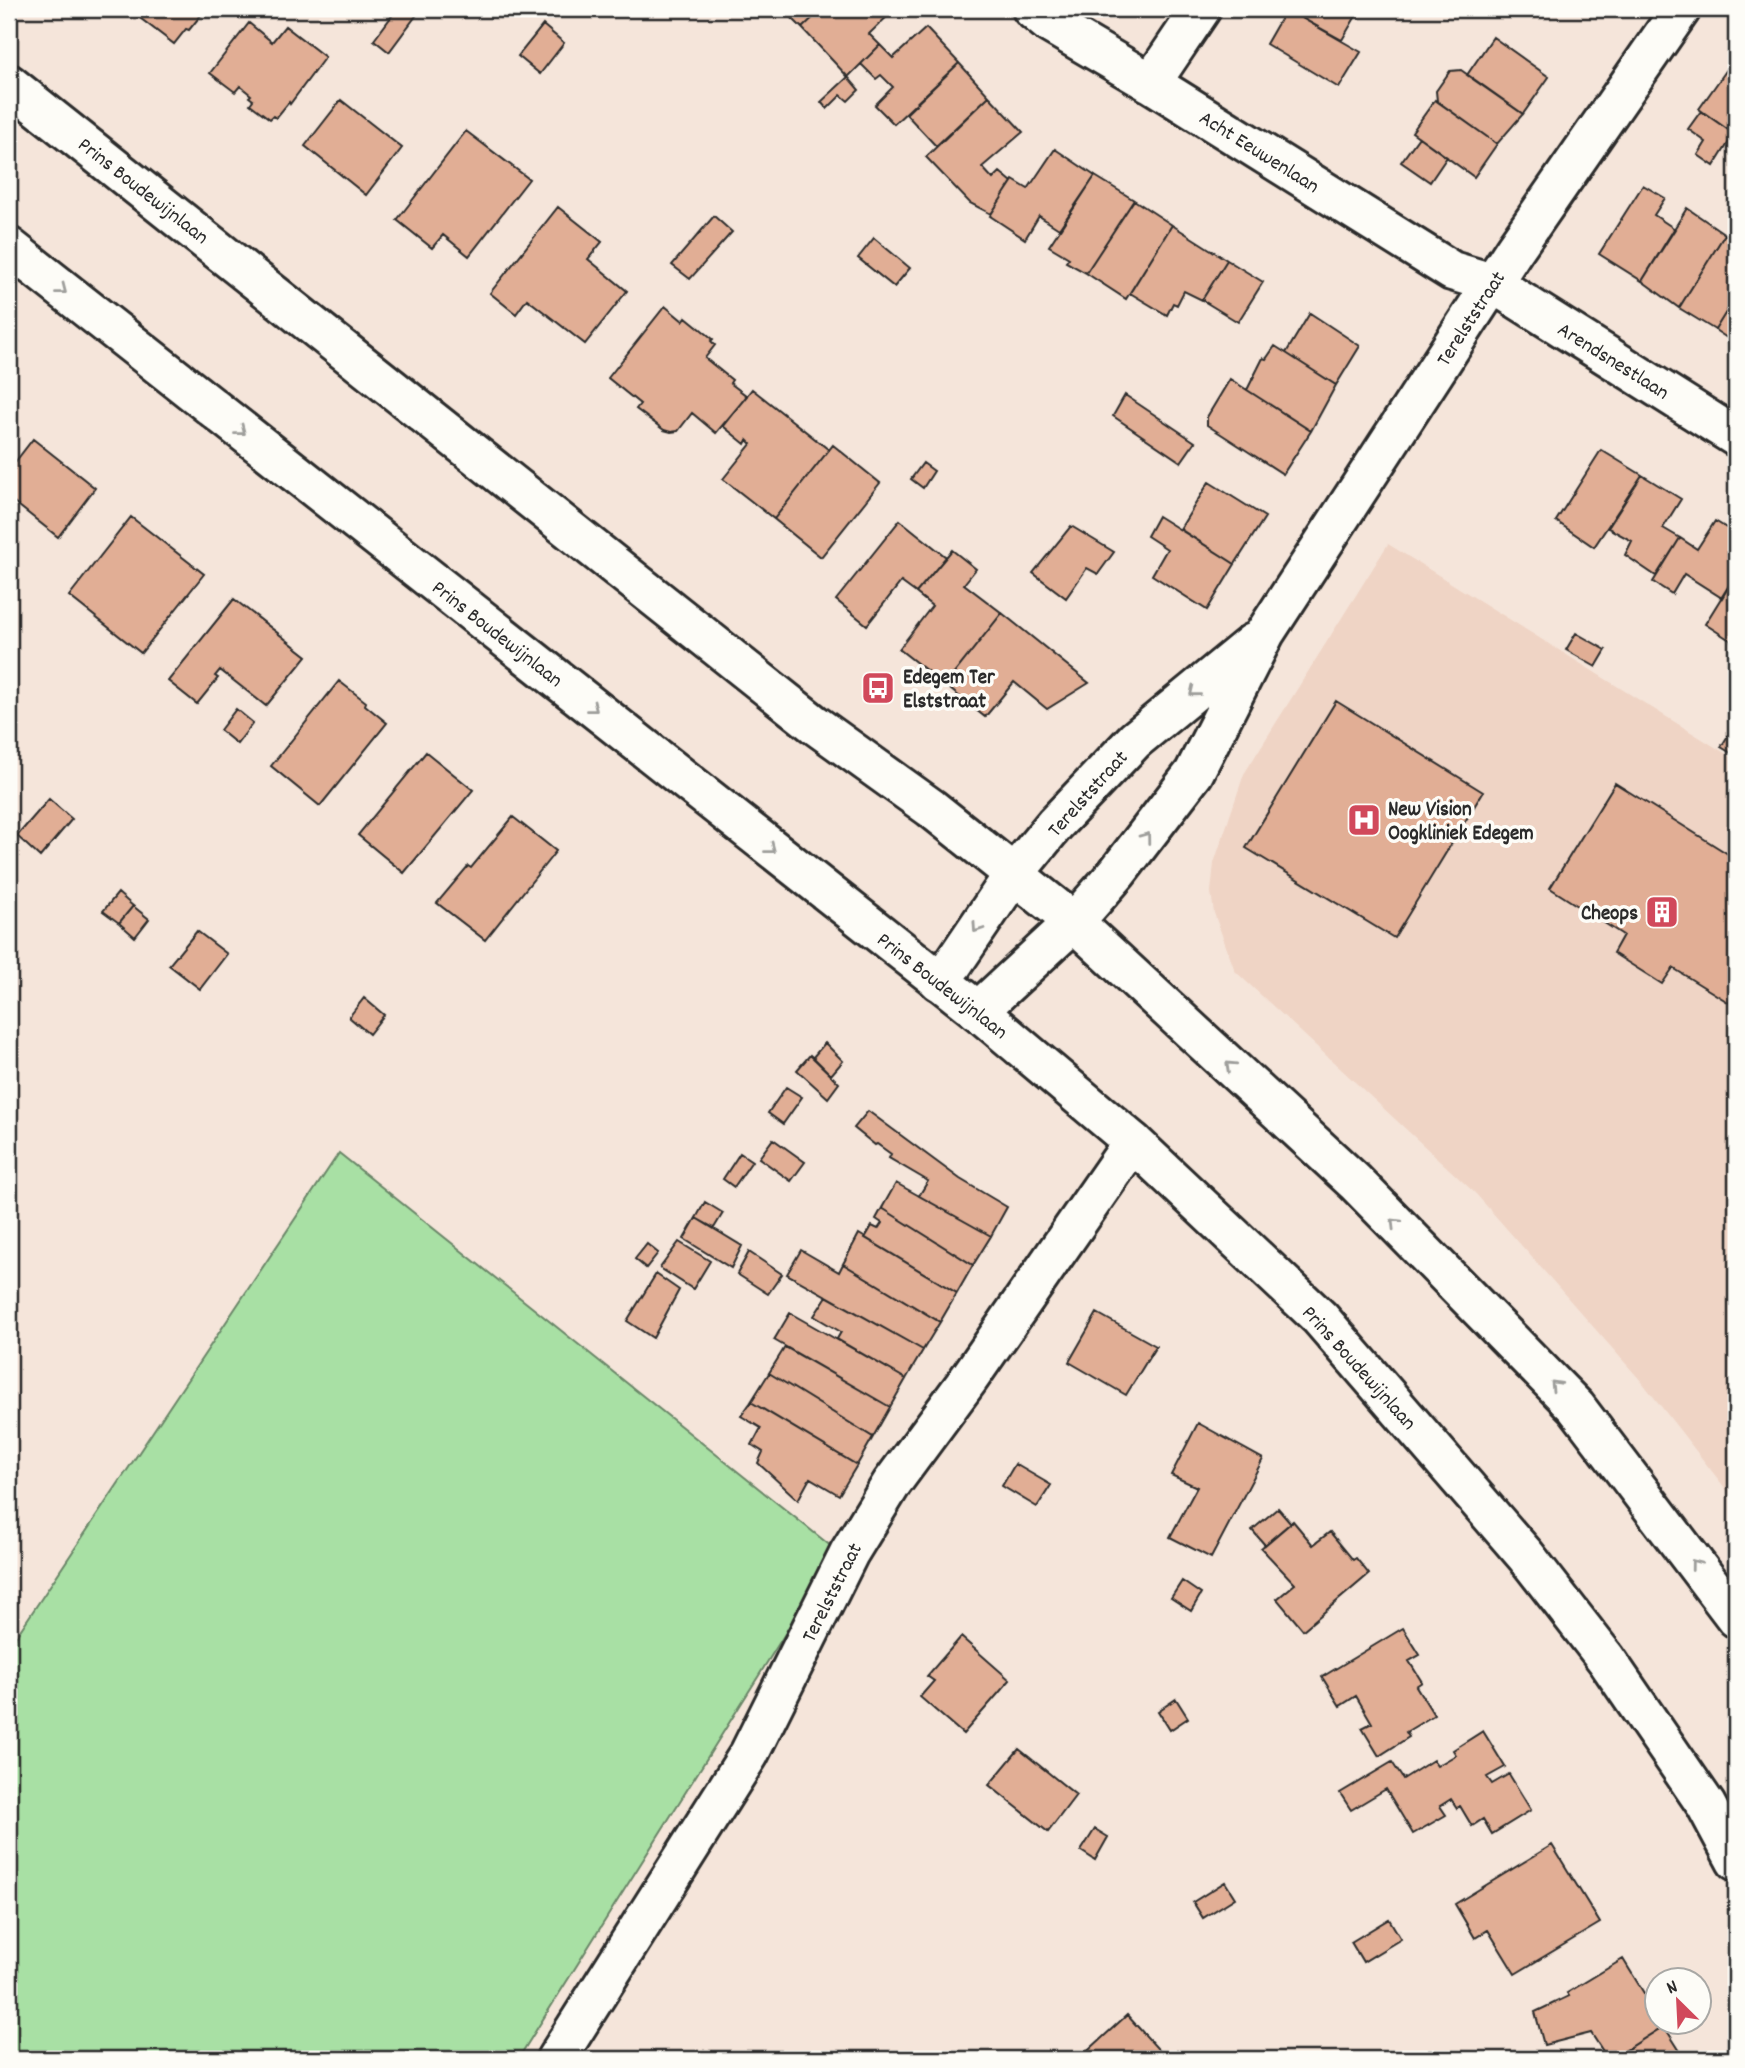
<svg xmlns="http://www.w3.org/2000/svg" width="1745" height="2068" font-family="Dekko,sans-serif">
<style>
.built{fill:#efd4c5}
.green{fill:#a8e0a4;stroke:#6a8668;stroke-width:2}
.building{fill:#e1ae95;stroke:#2b2b2b;stroke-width:2}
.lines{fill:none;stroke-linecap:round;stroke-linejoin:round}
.street-casing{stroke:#2b2b2b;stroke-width:44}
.secondary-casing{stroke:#2b2b2b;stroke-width:44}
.street{stroke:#fdfcf7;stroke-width:38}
.secondary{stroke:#fdfcf7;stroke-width:38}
.oneway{stroke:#9e9e9b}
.labels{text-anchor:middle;stroke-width:7;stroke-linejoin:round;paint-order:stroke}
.street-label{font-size:21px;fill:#2b2b2b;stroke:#fdfcf7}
.poi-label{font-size:21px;font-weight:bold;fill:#2b2b2b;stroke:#fdfcf7;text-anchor:start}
</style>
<rect width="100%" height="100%" fill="#f5e5da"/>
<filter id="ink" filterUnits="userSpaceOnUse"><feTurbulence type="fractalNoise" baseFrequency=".0143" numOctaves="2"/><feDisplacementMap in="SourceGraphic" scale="14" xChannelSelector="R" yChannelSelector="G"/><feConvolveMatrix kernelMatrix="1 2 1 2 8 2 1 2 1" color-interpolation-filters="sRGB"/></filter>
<g filter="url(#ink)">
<path class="built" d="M1388 544 1736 760V1502L1642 1382 1476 1194 1235 971 1214 913 1211 892 1214 863 1244 774Z"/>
<path class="green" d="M339 1153 837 1551 518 2059H9V1647Z"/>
<path class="building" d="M134 9H206L189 30 186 29 174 44 132 12Z
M397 9H421L389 52 374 40Z
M783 9H822L802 28Z
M822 9H895L869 34 880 45 848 77 802 28Z
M1286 9 1361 52 1339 88 1266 44Z
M1286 9H1360L1342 40Z
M249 23 272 42 285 26 325 57 290 104 289 102 276 118 273 116 270 119 250 104 253 100 249 97 251 95 240 86 235 92 210 73Z
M543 25 564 43 540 74 518 56Z
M926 28 959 63 894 124 875 105 893 87 881 75 876 79 861 64 880 45 893 58Z
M1493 37 1549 77 1523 114 1467 75Z
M1735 58 1736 130 1734 134 1699 109Z
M959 63 989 96 936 146 906 114Z
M1461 70 1523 114 1497 144 1437 101 1436 91 1450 71Z
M848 77 859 90 848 101 841 95 827 109 821 102Z
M989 96 1023 132 982 167 993 179 1000 172 1012 182 991 214 970 203 926 157Z
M341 100 402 148 366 195 305 146Z
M1435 100 1497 144 1474 177 1412 132Z
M1701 111 1734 134 1714 166 1698 155 1706 142 1688 129Z
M466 131 529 179 469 256 443 235 432 248 397 220Z
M1419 137 1447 157 1430 182 1401 162Z
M1055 149 1095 176 1059 229 1039 216 1025 239 990 216 1013 180 1028 189Z
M1095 176 1134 200 1086 273 1066 262 1069 258 1049 246Z
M1643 185 1665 198 1654 215 1675 229 1642 281 1599 254Z
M1134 200 1172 225 1126 299 1086 273Z
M558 207 602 242 588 259 627 291 585 344 527 299 516 314 490 293Z
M1687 208 1725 234 1679 308 1642 281Z
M714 216 732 232 690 279 672 265Z
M1172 225 1227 260 1202 300 1184 291 1177 305 1173 303 1167 315 1130 293Z
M1725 234 1736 241V296L1715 330 1679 308Z
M874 238 910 268 894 287 858 258Z
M1227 260 1263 282 1238 322 1202 300Z
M1736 296V344L1715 330Z
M665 306 683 321 686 317 713 339 711 341 715 345 705 358 732 380 730 383 747 396 716 433 692 413 678 431 671 432 664 430 636 409 640 404 608 378Z
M1310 313 1360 346 1336 385 1286 353Z
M1275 346 1336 385 1311 431 1247 390 1263 358 1266 359Z
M1230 379 1311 431 1283 474 1207 425V417Z
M752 389 829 450 774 519 723 479 751 444 747 440 745 444 723 426Z
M1125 395 1195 442 1181 462 1113 416Z
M33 439 95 488 58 537 9 498V470Z
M833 445 880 483 821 557 774 519Z
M1601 450 1642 475 1594 547 1556 521Z
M923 463 934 471 923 488 911 479Z
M1642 475 1681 499 1663 528 1680 538 1656 576 1625 555 1632 541 1608 528Z
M1209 482 1265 517 1235 564 1180 529Z
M1158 516 1235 564 1207 610 1152 575 1167 549 1147 536Z
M131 517 204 574 141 653 69 596Z
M900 520 946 557 916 593 901 582 867 625 836 600Z
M1715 521 1733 532H1736V574L1722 598 1684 574 1672 594 1653 582 1680 538 1697 549Z
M1071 526 1114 552 1098 574 1087 568 1066 598 1033 573Z
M952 550 976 569 964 584 1002 613 945 685 899 649 932 606 916 593Z
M1736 574V644L1705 624Z
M234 599 307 656 266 706 220 670 215 676 218 678 197 704 168 681Z
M1002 613 1089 683 1047 709 1014 682 985 717 945 685Z
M1576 633 1606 650 1596 667 1566 650Z
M339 681 366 702 365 705 387 723 320 806 271 766Z
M1336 701 1483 792 1394 938 1246 848Z
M236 709 253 723 237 744 220 730Z
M1734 726 1736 728V756L1721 747Z
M426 752 473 790 404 873 358 835Z
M1615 783 1736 859V1007L1673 968 1662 984 1613 953 1623 935 1550 888Z
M49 799 72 819 40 857 17 836Z
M513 817 556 851 485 940 437 903 468 866 471 868Z
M118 893 133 906 119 923 103 911Z
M133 906 149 919 135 937 119 923Z
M197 931 227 954 200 989 169 965Z
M364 998 384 1015 369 1034 349 1017Z
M825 1043 843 1061 831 1075 813 1057Z
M810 1055 839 1083 828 1098 797 1070Z
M786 1087 802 1097 783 1124 768 1113Z
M868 1111 960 1179 1007 1207 991 1236 919 1196 928 1181 889 1158 891 1154 877 1144 875 1145 854 1128Z
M773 1139 805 1162 791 1181 759 1158Z
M740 1153 752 1161 734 1187 723 1179Z
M896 1183 991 1236 973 1265 882 1208Z
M705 1202 723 1213 714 1228 696 1218Z
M882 1208 973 1265 957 1293 865 1238 872 1226 878 1229 882 1223 876 1219Z
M696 1218 742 1246 731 1268 684 1239Z
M859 1234 957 1293 940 1322 843 1264Z
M679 1242 710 1261 693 1289 660 1268Z
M647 1244 658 1253 646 1268 635 1259Z
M801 1250 839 1272 843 1264 940 1322 923 1350 787 1274Z
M749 1252 782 1274 768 1294 737 1274Z
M656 1274 679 1290 653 1338 627 1321Z
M827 1296 923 1350 906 1379 837 1339 841 1332 814 1316Z
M790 1313 906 1379 890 1407 774 1340Z
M1097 1313 1156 1346 1126 1395 1069 1362Z
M785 1347 890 1407 873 1437 769 1373Z
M769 1373 873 1437 857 1465 751 1402Z
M751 1402 857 1465 839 1495 810 1478 798 1500 758 1463 763 1452 752 1445 761 1428 741 1416Z
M1198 1423 1263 1459 1211 1558 1170 1537 1197 1487 1171 1475Z
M1015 1464 1051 1485 1037 1507 1002 1486Z
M1278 1508 1291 1523 1265 1545 1252 1530Z
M1293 1521 1313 1545 1330 1532 1353 1560 1356 1558 1369 1574 1303 1630 1277 1599 1295 1584 1261 1548Z
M1182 1581 1201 1594 1191 1611 1171 1598Z
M1403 1628 1420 1655 1409 1661 1422 1682 1416 1686 1434 1715 1406 1732 1409 1737 1379 1756 1362 1728 1372 1723 1356 1696 1340 1706 1322 1677Z
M961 1637 1010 1680 963 1734 920 1697 934 1681 927 1676Z
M1176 1699 1188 1718 1170 1730 1158 1711Z
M1483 1731 1505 1767 1487 1777 1492 1784 1509 1774 1531 1810 1492 1834 1483 1819 1472 1826 1460 1806 1457 1808 1451 1799 1440 1806 1446 1815 1413 1834 1386 1789 1351 1810 1340 1793 1392 1762 1403 1779 1433 1760 1437 1766 1456 1755 1453 1750Z
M1019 1749 1076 1795 1048 1832 989 1785Z
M1095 1829 1108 1837 1095 1860 1081 1851Z
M1552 1845 1600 1923 1515 1974 1488 1930 1475 1938 1455 1904Z
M1225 1882 1235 1898 1203 1918 1193 1902Z
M1389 1919 1401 1939 1363 1962 1351 1942Z
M1623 1959 1658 2016V2022H1661L1664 2026 1612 2059H1608L1591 2033 1544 2045 1535 2012 1569 1996 1567 1993Z
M1127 2015 1167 2059H1079Z
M1664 2026 1685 2059H1612Z"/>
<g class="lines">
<defs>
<path id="street" d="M1032 9 1049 23 1151 83 1452 271 1492 283 1736 437
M1151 83 1201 9
M939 981 953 964 1014 874 1055 824 1135 740 1253 643
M978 1011 1074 922 1117 873 1194 773 1265 633 1514 250 1681 9
M556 2059 749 1754 849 1553 892 1483 968 1380 1133 1142"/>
<path id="secondary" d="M9 84 814 724 931 808 1074 922 1355 1182 1576 1407 1736 1618
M9 247 978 1011 1133 1142 1320 1318 1526 1556 1606 1659 1706 1805 1736 1861"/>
</defs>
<use href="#street" class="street-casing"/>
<use href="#secondary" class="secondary-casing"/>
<use href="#street" class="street"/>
<use href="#secondary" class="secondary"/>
</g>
<defs><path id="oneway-chevron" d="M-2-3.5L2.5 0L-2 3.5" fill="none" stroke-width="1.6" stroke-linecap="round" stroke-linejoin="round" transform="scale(1.75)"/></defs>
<g class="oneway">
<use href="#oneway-chevron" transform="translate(62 290) rotate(38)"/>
<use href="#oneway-chevron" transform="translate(241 431) rotate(38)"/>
<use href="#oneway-chevron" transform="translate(1194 692) rotate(141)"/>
<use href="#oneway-chevron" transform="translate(593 708) rotate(38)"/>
<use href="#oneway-chevron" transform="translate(1146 837) rotate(-53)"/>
<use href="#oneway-chevron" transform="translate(771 849) rotate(38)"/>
<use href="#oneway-chevron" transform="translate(977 928) rotate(124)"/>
<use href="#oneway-chevron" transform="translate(1230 1066) rotate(-137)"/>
<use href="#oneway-chevron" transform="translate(1395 1223) rotate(-135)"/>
<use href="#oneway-chevron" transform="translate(1555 1385) rotate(-134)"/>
<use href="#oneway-chevron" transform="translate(1695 1564) rotate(-127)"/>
</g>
</g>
<defs>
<symbol id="bus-square" viewBox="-11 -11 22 22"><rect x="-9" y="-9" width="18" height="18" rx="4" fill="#d1495b" stroke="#fdfcf7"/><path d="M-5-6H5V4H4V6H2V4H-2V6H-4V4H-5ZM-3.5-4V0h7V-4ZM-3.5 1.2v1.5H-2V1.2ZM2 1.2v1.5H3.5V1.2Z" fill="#fff"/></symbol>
<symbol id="hospital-square" viewBox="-11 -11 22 22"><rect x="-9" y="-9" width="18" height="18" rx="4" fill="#d1495b" stroke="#fdfcf7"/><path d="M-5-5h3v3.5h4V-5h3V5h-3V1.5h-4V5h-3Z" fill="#fff"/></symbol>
<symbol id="building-square" viewBox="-11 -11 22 22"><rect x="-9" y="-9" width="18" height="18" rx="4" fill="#d1495b" stroke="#fdfcf7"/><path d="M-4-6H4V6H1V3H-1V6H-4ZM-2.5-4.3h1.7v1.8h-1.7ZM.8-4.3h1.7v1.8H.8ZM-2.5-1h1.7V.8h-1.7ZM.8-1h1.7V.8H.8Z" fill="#fff"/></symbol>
</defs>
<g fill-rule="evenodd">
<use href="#bus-square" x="859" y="669" width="38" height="38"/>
<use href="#hospital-square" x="1345" y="801" width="38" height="38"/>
<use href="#building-square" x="1643" y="893" width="38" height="38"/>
</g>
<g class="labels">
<g class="street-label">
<text transform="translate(1260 151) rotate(32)" y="7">Acht Eeuwenlaan</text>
<text transform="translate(144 190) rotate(38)" y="7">Prins Boudewijnlaan</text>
<text transform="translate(1470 318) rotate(-57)" y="7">Terelststraat</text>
<text transform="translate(1614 360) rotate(32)" y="7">Arendsnestlaan</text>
<text transform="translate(498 633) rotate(38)" y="7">Prins Boudewijnlaan</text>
<text transform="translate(1087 793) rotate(-48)" y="7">Terelststraat</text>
<text transform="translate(943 985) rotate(38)" y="7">Prins Boudewijnlaan</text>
<text transform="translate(1360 1367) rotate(48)" y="7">Prins Boudewijnlaan</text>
<text transform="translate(831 1592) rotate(-63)" y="7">Terelststraat</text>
</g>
<g class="poi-label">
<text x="903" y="683">Edegem Ter<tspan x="903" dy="24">Elststraat</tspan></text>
<text x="1388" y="815">New Vision<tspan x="1388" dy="24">Oogkliniek Edegem</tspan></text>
<text x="1638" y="919" text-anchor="end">Cheops</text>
</g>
</g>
<rect width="1745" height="2068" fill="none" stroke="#fdfcf7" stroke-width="35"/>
<rect x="18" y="18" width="1710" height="2033" fill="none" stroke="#2b2b2b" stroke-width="2.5" filter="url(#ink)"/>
<g transform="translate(1678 2001) rotate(336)"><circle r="33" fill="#fdfcf7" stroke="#a9a8a5" stroke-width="2"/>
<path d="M0-5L12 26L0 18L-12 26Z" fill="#d1495b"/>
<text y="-10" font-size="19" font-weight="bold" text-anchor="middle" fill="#2b2b2b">N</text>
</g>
</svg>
